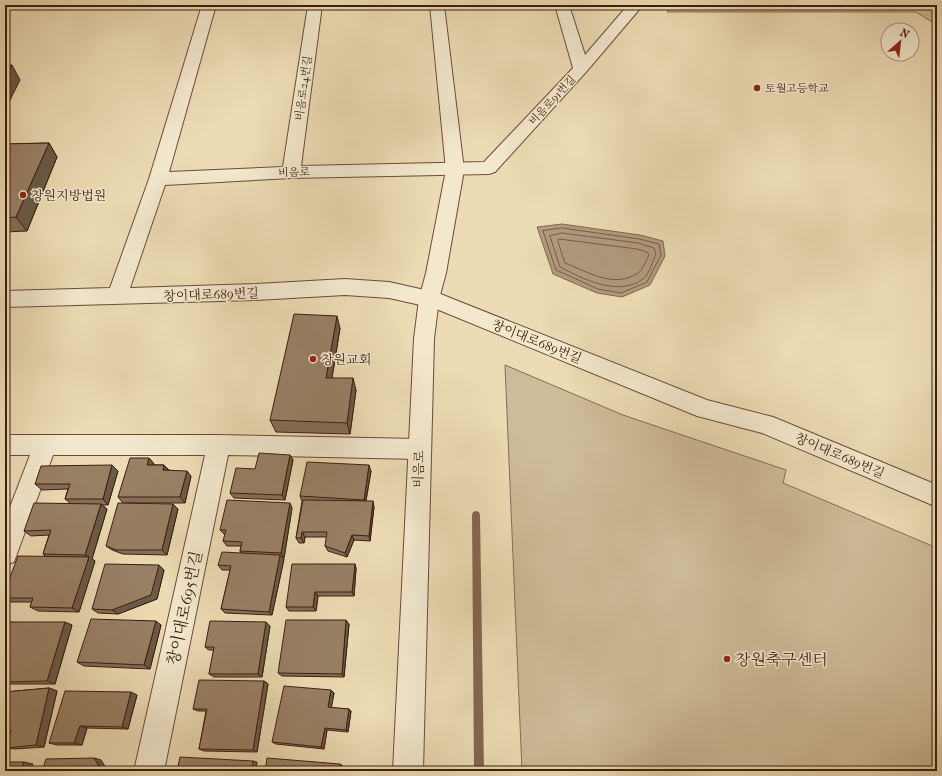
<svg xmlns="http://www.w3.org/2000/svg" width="942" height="776" font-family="'IM FELL French Canon','Noto Serif KR',serif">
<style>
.green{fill:#cebb98;stroke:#866c54}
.water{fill:#b09a7c;stroke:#826850}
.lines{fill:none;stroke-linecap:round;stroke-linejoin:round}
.shore{stroke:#765c46;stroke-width:1}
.stream{fill:#826850;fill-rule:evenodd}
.minor-casing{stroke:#694c38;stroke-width:2}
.tertiary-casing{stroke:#694c38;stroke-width:2}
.minor{fill:#f3e8ce;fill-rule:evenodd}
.tertiary{fill:#f3e8ce;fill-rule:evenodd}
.wall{fill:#836e57;stroke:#3d1d0f}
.shaded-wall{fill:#6a5a47;stroke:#3d1d0f}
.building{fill:#988065;stroke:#3d1d0f}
.poi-dot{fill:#8f2418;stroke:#f3e8ce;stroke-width:1.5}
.labels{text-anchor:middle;stroke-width:3;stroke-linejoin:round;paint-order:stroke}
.far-street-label{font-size:11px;fill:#3d1d0f;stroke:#f3e8ce}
.far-poi-label{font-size:11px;fill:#3d1d0f;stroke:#f3e8ce;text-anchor:start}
.poi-label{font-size:13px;fill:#3d1d0f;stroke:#f3e8ce;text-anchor:start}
.street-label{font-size:13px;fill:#3d1d0f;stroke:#f3e8ce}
.near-street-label{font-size:16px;fill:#3d1d0f;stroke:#f3e8ce}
.near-poi-label{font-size:16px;fill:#3d1d0f;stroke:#f3e8ce;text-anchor:start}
</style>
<rect width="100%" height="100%" fill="#ecdbb4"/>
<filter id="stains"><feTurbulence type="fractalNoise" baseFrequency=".005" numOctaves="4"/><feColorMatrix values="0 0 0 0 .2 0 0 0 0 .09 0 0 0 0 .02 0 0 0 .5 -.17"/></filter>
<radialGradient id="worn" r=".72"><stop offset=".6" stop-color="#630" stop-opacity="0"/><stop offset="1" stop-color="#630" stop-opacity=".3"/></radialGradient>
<path class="green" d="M673 5H937V25L916 12H667Z
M505 365 623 415 786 470 783 483 937 548V771H522Z"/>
<path class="water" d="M562 224 640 235 663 241 665 256 650 285 622 297 597 293 553 274 537 227Z"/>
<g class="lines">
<path class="shore" d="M562 228 639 239 659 244 661 255 647 282 621 293 598 289 556 270 543 231Z
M562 233 638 243 654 248 656 254C652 262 650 273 643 279 618 297 583 279 560 267L550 236Z
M559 239 637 249 647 252 649 255C646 260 643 270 638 273 614 289 588 272 565 263L558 242Z"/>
<path class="stream" d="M476 511 479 512 480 515 484 771H474L472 515 473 512Z"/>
<defs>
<path id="minor" d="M202 5H216L169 172 283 167 308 5H322L301 166 484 162 573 68 555 5H569L585 55 628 5H643L586 72 495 172 489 174 291 178 165 185 130 288 256 284 345 279 389 282 438 293 707 400 773 417 937 485V507L762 433 697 416 434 308 389 298 345 295 256 300 5 307V291L110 288 149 179Z
M5 435H219L419 439 427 442 431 449 427 456 419 459 228 455 164 771H134L205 455H53L14 562 5 565V520L30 455H5Z"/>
<path id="tertiary" d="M430 5H444L464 170 446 273 439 299 434 339 423 771H393L414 339 419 299 426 273 446 170Z"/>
</defs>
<use href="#minor" class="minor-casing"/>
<use href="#tertiary" class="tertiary-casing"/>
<use href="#minor" class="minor"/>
<use href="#tertiary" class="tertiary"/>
</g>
<path class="wall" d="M49 143 57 157 27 231 5 232V144Z
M340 328 332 378 356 390 350 434 276 432 270 420Z
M290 455 293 460 285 500 234 498 230 493 255 469Z
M149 458 154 464V465H164L169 470 191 476 185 503H123L118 497Z
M118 471 108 505H102L107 509 92 559 95 561 79 612 38 611 30 607 32 602H10L5 600V591L45 556 43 554 49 535 31 536 24 531 70 503 65 499 68 489 42 490 35 484Z
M371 471 366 501 374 507 370 541 354 540 347 557 328 551 325 546 327 537H305L304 543H299L296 538 302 501 300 496Z
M292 508 284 558H282L284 559 272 615 225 613 221 609 230 570H222L218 565 241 553 240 551 241 546H227L223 541 225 535 220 530Z
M178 509 167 555 123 554 112 550 106 546Z
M355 564 356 569 354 596H318L316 611H289L286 607Z
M164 570 157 599 118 614 98 613 92 609Z
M5 622 72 625 55 684H5Z
M266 622 270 626 262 677H214L209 674 214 650H209L205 647Z
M349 624 344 677 282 676 278 673Z
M161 625 150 669 84 666 77 662Z
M264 681 268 684 257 752 204 751 199 749 206 711H198L193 709Z
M49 688 57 691 44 747 15 749 6 748 10 732 5 733V692Z
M334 693 331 708 349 709 351 711 348 732 327 730 324 749 276 744 272 742Z
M137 695 128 729 87 728 82 745H57L49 743Z"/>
<path class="shaded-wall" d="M12 65 20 80 5 110V78Z
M49 143 57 157 27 231 16 217Z
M337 316 340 328 330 390 326 378Z
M353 378 356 390 350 434 347 423Z
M290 455 293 460 285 500 282 495Z
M149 458 154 464 152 471 147 465Z
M112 465 118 471 108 505 103 499Z
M164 465 169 471 163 470Z
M369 465 371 471 365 505 364 500Z
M187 471 191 476 185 503 180 497Z
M5 482 8 485 5 493Z
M373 501 374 507 370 541 369 536Z
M290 503 292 508 284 558 281 553Z
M101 504 107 509 92 559 95 561 79 612 72 608 89 557 85 555Z
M173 504 178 509 167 555 162 550Z
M302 532 305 537 304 543 301 538Z
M352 535 354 540 347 557 345 553Z
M280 555 284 559 272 615 269 612Z
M355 564 356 569 354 596 352 592Z
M159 565 164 570 157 599 118 614 112 610Z
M315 592 318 596 316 611 313 607Z
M346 620 349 624 344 677 342 674Z
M156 621 161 625 150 669 144 665Z
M65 622 72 625 55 684 47 681Z
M266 622 270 626 262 677 258 674Z
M264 681 268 684 257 752 253 750Z
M49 688 57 691 44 747 36 745Z
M331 690 334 693 331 710 328 707Z
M131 692 137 695 128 729 122 727Z
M349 709 351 711 348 732 346 730Z
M80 726 87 728 82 745 74 743Z
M325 728 327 730 324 749 321 747Z
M94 758 101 760 108 771H102Z
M253 761 257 762 256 771H251Z
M24 762 33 764 30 771H21Z
M340 764 343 766 342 771H339Z"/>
<path class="building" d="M8 65H12L5 78V70Z
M49 143 16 217 5 218V144Z
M294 314 337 316 326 378H353L347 423 270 420Z
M259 453 290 455 282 495 230 493 236 468 255 469Z
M130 458H149L147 465H164L163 470 187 471 180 497H118Z
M307 462 369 465 364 500 300 496Z
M112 465 103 499H65L70 484H35L41 466Z
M227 500 290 503 281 553 240 551 242 542 223 541 226 530H220Z
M303 500 373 501 369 536 352 535 345 553 325 546 327 532H302L301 538H296Z
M34 503 101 504 85 555 43 554 51 530 24 531Z
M118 503 173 504 162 550H117L106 546Z
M222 552 280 555 269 612 221 609 231 566 218 565Z
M18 556 89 557 72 608 30 607 33 598H5V591Z
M105 564 159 565 151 595 112 610 92 609Z
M292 564H355L352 592H315L313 607H286Z
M91 619 156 621 144 665 77 662Z
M286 620H346L342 674 278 673Z
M210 621 266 622 258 674H209L214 647H205Z
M5 622H65L47 681 5 682Z
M199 680 264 681 253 750 199 749 207 709H193Z
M284 686 331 690 328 707 349 709 346 730 325 728 321 747 272 742Z
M49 688 36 745 6 748 11 730H5V692Z
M65 691 131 692 122 727 80 726 74 743H49Z
M180 757 253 761 251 771H177Z
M94 758 102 771H42L46 759Z
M267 758 340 764 339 771H265Z
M5 762H24L21 771H5Z"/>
<g class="poi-dot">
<circle cx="757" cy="88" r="4"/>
<circle cx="23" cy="195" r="4"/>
<circle cx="313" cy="359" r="4"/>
<circle cx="727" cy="659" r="4"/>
</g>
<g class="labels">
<g class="far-street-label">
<text transform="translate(303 88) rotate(-82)" y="4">비음로24번길</text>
<text transform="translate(552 100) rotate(-47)" y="4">비음로91번길</text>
<text transform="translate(294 172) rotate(-2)" y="4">비음로</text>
</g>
<g class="far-poi-label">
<text x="765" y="92">토월고등학교</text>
</g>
<g class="poi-label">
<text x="31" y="200">창원지방법원</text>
<text x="321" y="364">창원교회</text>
</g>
<g class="street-label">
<text transform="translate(211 294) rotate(-2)" y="5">창이대로689번길</text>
<text transform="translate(537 341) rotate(22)" y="5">창이대로689번길</text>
<text transform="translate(840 455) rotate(23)" y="5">창이대로689번길</text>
<text transform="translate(418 469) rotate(-88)" y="5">비음로</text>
</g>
<g class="near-street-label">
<text transform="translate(184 608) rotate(-78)" y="6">창이대로695번길</text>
</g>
<g class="near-poi-label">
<text x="735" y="665">창원축구센터</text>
</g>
</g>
<rect width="942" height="776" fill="none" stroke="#ecdbb4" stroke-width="20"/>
<rect x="6" y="6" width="930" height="764" fill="none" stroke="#3d1d0f" stroke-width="2"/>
<rect x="10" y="10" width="922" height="756" fill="none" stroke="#3d1d0f"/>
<g transform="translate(900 42) rotate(28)"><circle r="19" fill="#f3e8ce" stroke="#aa9782"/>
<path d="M0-3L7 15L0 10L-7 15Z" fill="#8f2418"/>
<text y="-6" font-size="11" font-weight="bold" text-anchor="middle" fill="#3d1d0f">N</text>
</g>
<rect width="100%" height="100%" filter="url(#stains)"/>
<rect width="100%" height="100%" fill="url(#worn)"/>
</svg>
